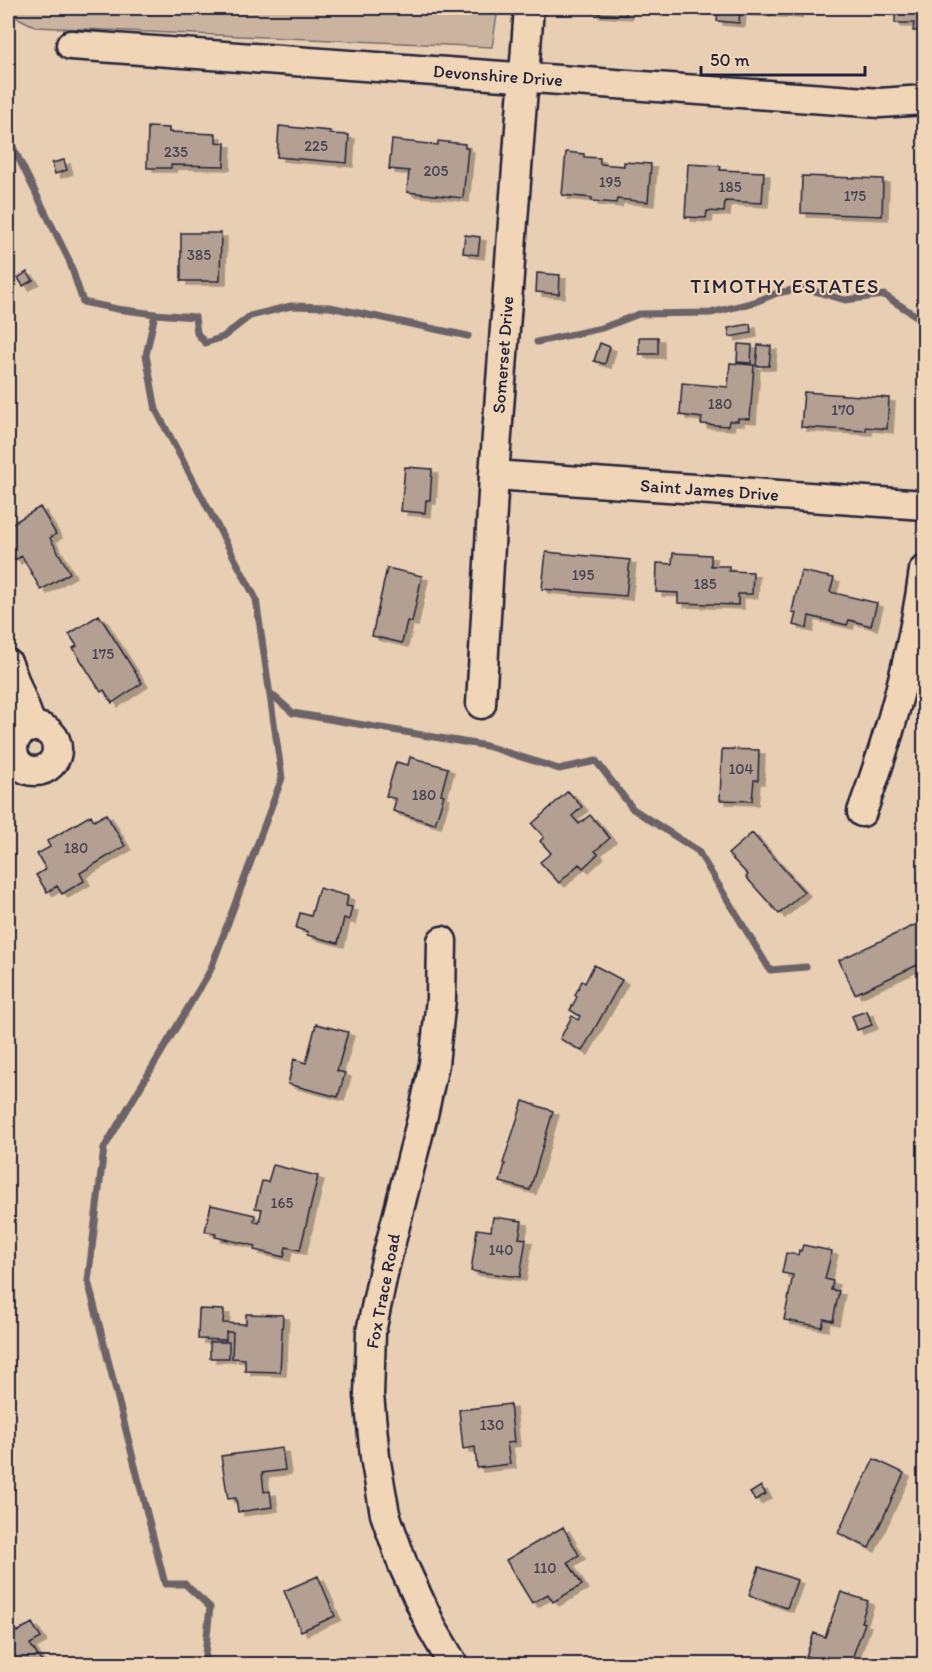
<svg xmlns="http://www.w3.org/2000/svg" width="932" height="1672" font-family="Itim,sans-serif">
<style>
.green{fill:#cab4a0;stroke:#766b6e;stroke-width:1.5}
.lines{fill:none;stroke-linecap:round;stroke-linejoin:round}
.stream{stroke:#6c6368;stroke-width:7}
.building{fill:#b3a092;stroke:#22223b;stroke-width:1.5;filter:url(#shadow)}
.minor-casing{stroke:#22223b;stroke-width:33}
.minor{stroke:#f0d5b7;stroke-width:28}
.labels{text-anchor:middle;stroke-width:4.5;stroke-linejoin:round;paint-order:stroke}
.number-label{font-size:15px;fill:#464251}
.street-label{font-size:18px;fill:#22223b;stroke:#f0d5b7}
.neighbourhood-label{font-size:20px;letter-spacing:1.5px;fill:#22223b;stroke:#f0d5b7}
</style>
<defs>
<filter id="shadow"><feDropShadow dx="6" dy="4" stdDeviation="0" flood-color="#0004"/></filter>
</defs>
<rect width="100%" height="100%" fill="#e8ceb2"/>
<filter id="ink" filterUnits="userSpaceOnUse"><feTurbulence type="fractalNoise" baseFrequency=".0167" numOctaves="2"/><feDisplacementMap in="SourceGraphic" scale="12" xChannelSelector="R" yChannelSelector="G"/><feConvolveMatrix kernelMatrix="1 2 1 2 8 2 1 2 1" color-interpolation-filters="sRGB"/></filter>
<g filter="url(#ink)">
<path class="green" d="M8 8H498L492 47 36 27 8 13Z"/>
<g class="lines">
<path class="stream" d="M8 137 69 260 83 302 117 309 155 314 146 355 156 410 256 599 282 778 210 971 104 1148 88 1281 165 1584H185L210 1607 204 1664
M155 314 195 317 197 333 205 343 223 337 250 316 291 306 330 307 468 336
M537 342 602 328 639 314 711 313 755 302 777 293 804 288 845 300 884 295 924 321
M270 693 293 713 487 746 559 769 596 761 633 809 698 851 770 970 806 967"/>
</g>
<path class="building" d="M593 8H626V15L593 13Z
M718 8H797L796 14 740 11 739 23 717 21Z
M895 8H924V31H913L914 23H895Z
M279 126 330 131V134L349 135 347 163 277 157Z
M148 127 169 128V132L216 134V142L225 143 224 166 171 165V168H147Z
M392 140 438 145V141L465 144V148H468L463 198 407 192 409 171 389 169Z
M566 152 584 154V157L600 158V164L624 166V162L651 164 648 202 617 199 616 203 592 201V198L562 195Z
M64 160 67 170 55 174 52 163Z
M688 164 721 166 720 170 764 172 762 203 725 201 724 212 707 211 706 218 685 217Z
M802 176 883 179 882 216 801 213Z
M924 178V212H921L918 179Z
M181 233H221L220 281H181Z
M465 235 480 237 478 255 463 253Z
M27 272 33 280 23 286 18 278Z
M537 273 560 275 559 294 536 292Z
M750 324 751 333 730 337 728 328Z
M639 337H658V354H639Z
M600 343 610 347 605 364 594 361Z
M738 344 752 345 751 363 737 362Z
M758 345 771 346 769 366H756Z
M730 363 754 365 750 419 738 418V421H729L728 426 701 424 702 418 680 415 682 383 728 387Z
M804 392 889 398 887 429 866 427V431L801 427Z
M405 467 432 469 430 500H426L425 513 401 511Z
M40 507 56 534 50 538 70 573 41 590 22 556 15 560 8 547V526Z
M546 552 630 560 626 596 542 589Z
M673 553 711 555V566H729V571L753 572 752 594H738V605L678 603V593L656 592 657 563 672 564Z
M387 568 422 576 412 622 407 621 402 643 372 636Z
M801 571 834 578 830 592 877 603 871 626 849 620 847 625 809 616 807 628 793 625 796 613 792 612Z
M99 615 142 683 112 703 104 690 101 692 73 648 77 646 69 634Z
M722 749 759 750 758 780H754L752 801 720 800Z
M410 757 448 768 441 794 444 795 435 824 393 811 396 799 386 796 396 762 408 765Z
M568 791 582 807 572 816 579 824 590 815 610 838 595 851 598 854 583 868 579 864 559 883 540 862 551 853 540 841 544 837 532 824Z
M106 814 125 846 80 873 84 881 62 894 57 886 47 892 36 875 46 869 37 854 50 847 47 841 91 815 94 821Z
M752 833 804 892 779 914 746 877 748 875 728 854Z
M319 888 348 896 346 906 352 907 349 920 344 918 338 943 307 935 308 932 296 928 300 913 311 916Z
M924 921V962L855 994 839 960Z
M594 965 622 980 582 1051 560 1039 572 1016 578 1020 580 1016 570 1010 577 997 575 995 582 981 585 983Z
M867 1011 872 1025 857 1030 852 1016Z
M316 1024 348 1032 337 1071 345 1073 338 1097 288 1084 294 1059 306 1063Z
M523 1101 553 1111 530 1190 500 1182 505 1164 503 1163Z
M273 1165 318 1176 300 1250 286 1247 284 1257 254 1250 256 1246 215 1237 216 1234 205 1231 211 1205 255 1215 254 1221 259 1223 262 1209 255 1208 262 1181 268 1182Z
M493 1217 522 1221 519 1238 526 1239 520 1277 471 1271 477 1229 491 1231Z
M803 1245 832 1251 825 1279 833 1281 831 1290 839 1291 833 1321 824 1319 822 1327 784 1320 793 1275 782 1273 786 1253 798 1255 799 1250 801 1251Z
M199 1309 224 1310 223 1323 246 1324V1314L283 1315 280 1372 245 1371V1359L232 1358 233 1332H226V1340L198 1339Z
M210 1342H229V1358H210Z
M510 1404 514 1442 507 1443 510 1464 477 1468 475 1447 463 1449 459 1410Z
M282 1448 285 1470 262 1473 264 1492 270 1491 272 1507 238 1512 236 1498 228 1499 221 1456Z
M874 1459 904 1473 869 1548 838 1533Z
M761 1486 766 1494 755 1500 750 1493Z
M563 1527 579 1555 568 1562 582 1585 553 1602 548 1594 532 1603 506 1560Z
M759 1567 797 1580 787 1608 749 1595Z
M318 1576 335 1616 301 1631 284 1591Z
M841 1592 868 1601 861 1622 865 1623 850 1664H831L806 1656 814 1633 825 1637Z
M32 1623 41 1638 30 1644 43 1664H8V1635L15 1630 17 1632Z"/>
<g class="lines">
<defs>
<g id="minor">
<path id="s1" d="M71 45 880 103 924 100"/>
<path id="s2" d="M494 475 924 505"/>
<path d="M8 664 32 727"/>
<path id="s3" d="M481 704 494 475 529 8"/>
<circle cx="35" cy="749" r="22"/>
<path d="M862 812C891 733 913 653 924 570"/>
<path d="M442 941 441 999 434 1064 423 1115 384 1269 371 1332 369 1395 375 1457 385 1514 403 1565 432 1628 453 1664"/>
</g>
</defs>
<use href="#minor" class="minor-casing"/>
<use href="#minor" class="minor"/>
</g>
</g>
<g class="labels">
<g class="number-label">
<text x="316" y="151">225</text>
<text x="176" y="157">235</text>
<text x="436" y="176">205</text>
<text x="610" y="187">195</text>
<text x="730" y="192">185</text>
<text x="855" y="201">175</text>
<text x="199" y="260">385</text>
<text x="720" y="409">180</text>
<text x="843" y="415">170</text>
<text x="583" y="580">195</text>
<text x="705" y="589">185</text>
<text x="103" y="659">175</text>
<text x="741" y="774">104</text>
<text x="424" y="800">180</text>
<text x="76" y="853">180</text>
<text x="282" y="1208">165</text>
<text x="501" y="1255">140</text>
<text x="492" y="1430">130</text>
<text x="545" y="1573">110</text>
</g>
<g class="street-label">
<text dy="6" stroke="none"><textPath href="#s1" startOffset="428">Devonshire Drive</textPath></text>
<text dy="6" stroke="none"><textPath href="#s3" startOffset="350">Somerset Drive</textPath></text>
<text dy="6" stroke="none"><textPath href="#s2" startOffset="216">Saint James Drive</textPath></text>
<text transform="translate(383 1291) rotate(-79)" y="6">Fox Trace Road</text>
</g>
<g class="neighbourhood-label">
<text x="785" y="293">TIMOTHY ESTATES</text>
</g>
</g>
<rect width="932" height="1672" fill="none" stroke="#f0d5b7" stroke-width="30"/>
<rect x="15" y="15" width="902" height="1642" fill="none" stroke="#22223b" stroke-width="2" filter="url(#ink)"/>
<path d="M701 66v9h164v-9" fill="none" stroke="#22223b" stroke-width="3"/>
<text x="710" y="66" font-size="18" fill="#22223b" stroke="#f0d5b7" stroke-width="4.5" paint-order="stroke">50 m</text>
</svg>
